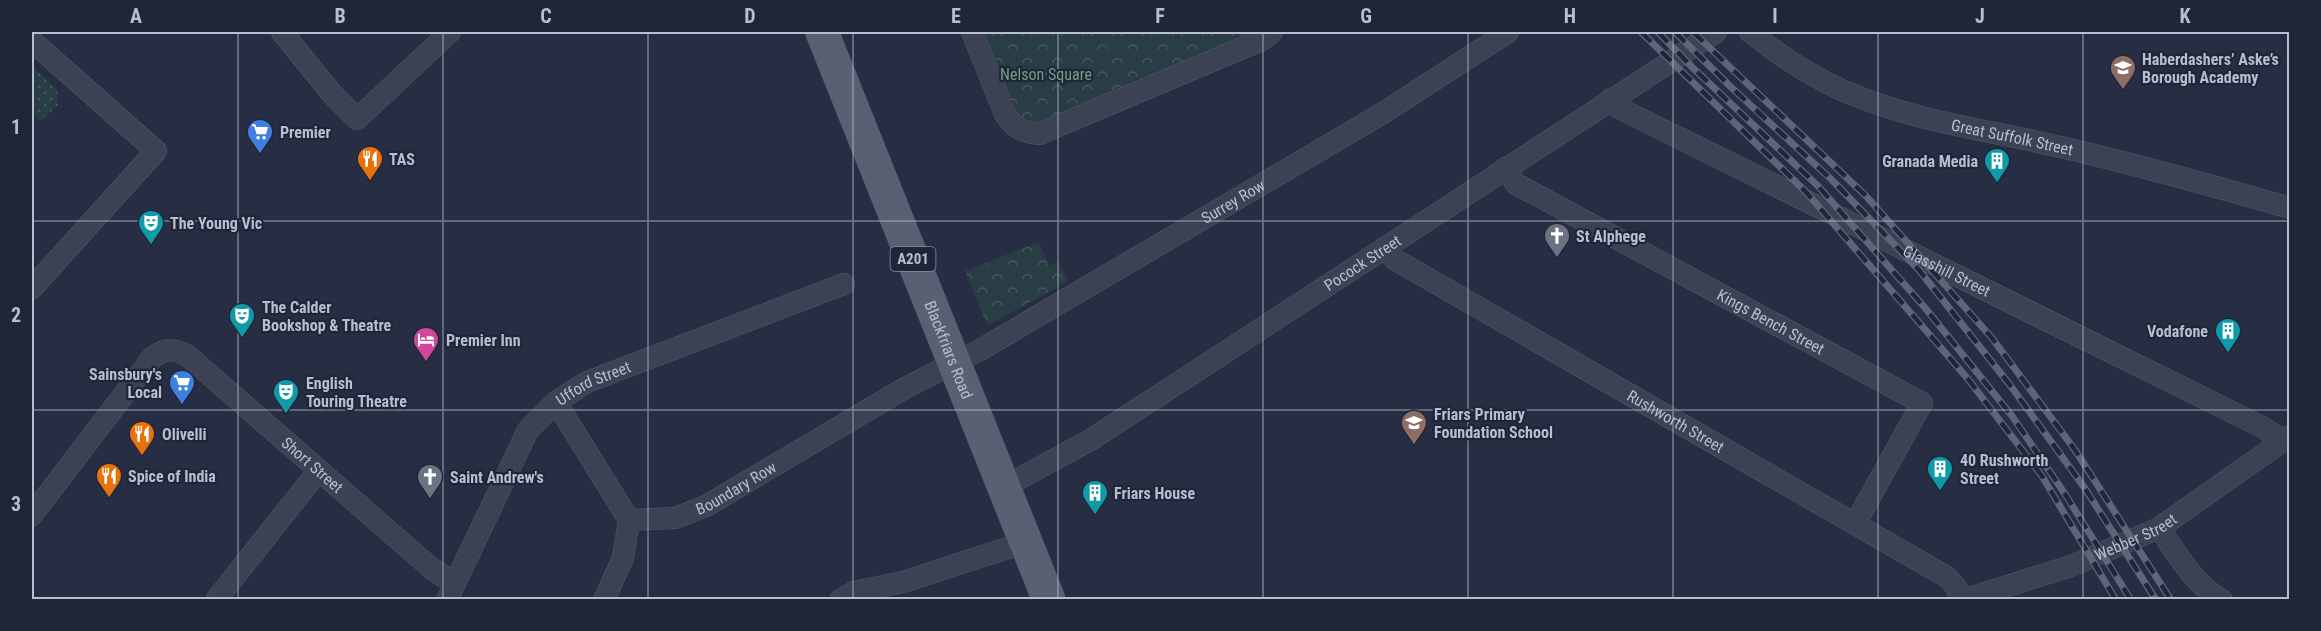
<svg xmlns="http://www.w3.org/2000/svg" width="2321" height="631" font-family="'Roboto Condensed',sans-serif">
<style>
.grass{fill:url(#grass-dots)}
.park{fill:url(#park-crowns)}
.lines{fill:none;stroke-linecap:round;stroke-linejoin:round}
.minor-casing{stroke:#54596b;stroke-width:22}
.primary-casing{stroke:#454a5d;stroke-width:34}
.minor{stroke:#3c4153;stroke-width:21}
.primary{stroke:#5a6073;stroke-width:33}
.rail-casing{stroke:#5e647a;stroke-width:7}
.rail{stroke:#202639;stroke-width:4.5;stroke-dasharray:14;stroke-linecap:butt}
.grid{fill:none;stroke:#b9bdcd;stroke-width:1.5;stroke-opacity:0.55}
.labels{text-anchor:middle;stroke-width:4.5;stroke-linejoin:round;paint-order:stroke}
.shield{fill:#202639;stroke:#8b90a1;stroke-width:1.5}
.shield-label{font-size:15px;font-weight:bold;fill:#b9bdcd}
.poi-label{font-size:16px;font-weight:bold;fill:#b9bdcd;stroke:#202639;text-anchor:start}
.park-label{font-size:16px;fill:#709e83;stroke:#202639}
.street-label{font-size:16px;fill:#b9bdcd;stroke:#202639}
.neatline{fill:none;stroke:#b9bdcd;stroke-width:2}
.grid-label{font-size:20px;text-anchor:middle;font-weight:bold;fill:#b9bdcd}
</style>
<defs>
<pattern id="grass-dots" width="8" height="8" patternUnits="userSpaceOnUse" patternTransform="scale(1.5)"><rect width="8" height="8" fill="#293d45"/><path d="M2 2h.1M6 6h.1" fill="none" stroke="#46575f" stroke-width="1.8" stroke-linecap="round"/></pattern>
<pattern id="park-crowns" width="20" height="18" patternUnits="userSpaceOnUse" patternTransform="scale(1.5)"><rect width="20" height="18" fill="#293d45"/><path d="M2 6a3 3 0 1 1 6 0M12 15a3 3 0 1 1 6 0" fill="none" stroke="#46575f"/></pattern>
</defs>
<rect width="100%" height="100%" fill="#272e44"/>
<path class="grass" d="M32 66 57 89 58 105 39 122 32 112Z"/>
<path class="park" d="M983 32H1259L1039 123C1027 124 1023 121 1016 112Z
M1039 242 1049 266 1059 261 1068 281 987 326 965 271Z"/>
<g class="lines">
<defs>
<g id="minor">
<path d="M282 32 333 95 357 119 450 32"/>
<path d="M972 32 1005 114C1014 128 1022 132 1039 134L1264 39 1272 32"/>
<path id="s1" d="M1750 32C1779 55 1808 75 1842 90 1911 121 1988 130 2061 147 2138 165 2214 186 2290 208"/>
<path d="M32 41 156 151 32 288"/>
<path id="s2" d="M1611 99 1619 108 2264 428 2282 441"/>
<path id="s3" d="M1505 168 1516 184 1922 403 1855 524"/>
<path id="s4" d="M1385 247 1394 259 1947 577 1956 587 1961 600"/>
<path d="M556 402 629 520"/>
<path id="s5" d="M1004 487 1092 439 1716 32"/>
<path id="s6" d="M32 515 152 358C164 348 174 348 188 356L431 568 455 584"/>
<path id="s7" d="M629 520 675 518 706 506 905 388 980 350 1383 113 1508 32"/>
<path d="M2159 528C2176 552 2195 586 2222 600"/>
<path d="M216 600 319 470"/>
<path id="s8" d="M447 600 528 430 556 402 587 382 844 284"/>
<path d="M604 600 623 558 629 520"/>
<path d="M840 600 854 592 903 582 1026 542"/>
<path id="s9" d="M1963 600 2071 566 2159 528 2290 436"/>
</g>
<g id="primary">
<path id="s10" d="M822 32 1049 600"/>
</g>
</defs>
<use href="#minor" class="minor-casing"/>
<use href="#primary" class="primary-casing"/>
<use href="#minor" class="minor"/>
<use href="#primary" class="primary"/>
<defs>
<path id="rail" d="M1641 32 1806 192 1968 379 2042 476 2116 600
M1658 32 1692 67 1819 187 1926 309 2012 416 2065 494 2131 600
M1675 32 1733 89 1832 180 1919 270 2010 385 2084 487 2156 600
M1693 32 1866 196 1992 338 2075 450 2171 600"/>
</defs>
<use href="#rail" class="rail-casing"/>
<use href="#rail" class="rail"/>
</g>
<path class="grid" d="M238 32V600M443 32V600M648 32V600M853 32V600M1058 32V600M1263 32V600M1468 32V600M1673 32V600M1878 32V600M2083 32V600M32 221H2290M32 410H2290"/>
<defs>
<symbol id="school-pin" viewBox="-11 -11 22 30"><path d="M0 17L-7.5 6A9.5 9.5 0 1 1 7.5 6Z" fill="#8d6e63" stroke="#202639"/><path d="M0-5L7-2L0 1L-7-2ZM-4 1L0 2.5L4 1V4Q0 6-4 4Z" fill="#fff"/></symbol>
<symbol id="supermarket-pin" viewBox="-11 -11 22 30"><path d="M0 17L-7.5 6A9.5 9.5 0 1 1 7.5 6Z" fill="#3f7fe0" stroke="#202639"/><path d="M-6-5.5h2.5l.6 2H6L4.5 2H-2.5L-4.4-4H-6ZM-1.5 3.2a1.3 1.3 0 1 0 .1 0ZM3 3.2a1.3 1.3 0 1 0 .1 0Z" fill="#fff"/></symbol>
<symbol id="restaurant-pin" viewBox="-11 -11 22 30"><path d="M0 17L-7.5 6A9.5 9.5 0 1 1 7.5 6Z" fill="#e8710a" stroke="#202639"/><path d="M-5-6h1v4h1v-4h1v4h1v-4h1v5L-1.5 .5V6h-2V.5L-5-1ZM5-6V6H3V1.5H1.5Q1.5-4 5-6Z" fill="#fff"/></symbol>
<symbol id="building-pin" viewBox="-11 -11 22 30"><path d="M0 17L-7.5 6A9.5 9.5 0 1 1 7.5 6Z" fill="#0f9aa8" stroke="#202639"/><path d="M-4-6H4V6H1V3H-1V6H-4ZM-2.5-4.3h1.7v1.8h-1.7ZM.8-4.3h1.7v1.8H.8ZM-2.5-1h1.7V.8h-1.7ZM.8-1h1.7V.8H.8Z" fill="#fff"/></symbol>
<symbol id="theatre-pin" viewBox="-11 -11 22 30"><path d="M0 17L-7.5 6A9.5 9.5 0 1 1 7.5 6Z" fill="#0f9aa8" stroke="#202639"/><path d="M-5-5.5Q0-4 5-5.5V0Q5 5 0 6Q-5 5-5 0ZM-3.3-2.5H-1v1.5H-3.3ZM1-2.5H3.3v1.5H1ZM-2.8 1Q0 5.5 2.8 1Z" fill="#fff"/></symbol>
<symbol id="church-pin" viewBox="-11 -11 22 30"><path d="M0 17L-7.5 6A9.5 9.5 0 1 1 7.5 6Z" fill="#6b7280" stroke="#202639"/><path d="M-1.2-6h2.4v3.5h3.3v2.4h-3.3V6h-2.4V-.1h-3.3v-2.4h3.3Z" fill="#fff"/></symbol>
<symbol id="hotel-pin" viewBox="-11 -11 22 30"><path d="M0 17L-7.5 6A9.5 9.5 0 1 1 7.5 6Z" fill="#d1479c" stroke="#202639"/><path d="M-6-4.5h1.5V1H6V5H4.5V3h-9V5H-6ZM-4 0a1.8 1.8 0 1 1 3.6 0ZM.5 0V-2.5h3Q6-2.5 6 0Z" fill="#fff"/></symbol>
</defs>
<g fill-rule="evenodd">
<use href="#school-pin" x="2108" y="53" width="30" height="40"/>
<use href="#supermarket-pin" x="245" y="117" width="30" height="40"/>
<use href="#restaurant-pin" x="355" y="144" width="30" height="40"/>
<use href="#building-pin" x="1982" y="146" width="30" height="40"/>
<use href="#theatre-pin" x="136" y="208" width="30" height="40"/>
<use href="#church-pin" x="1542" y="221" width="30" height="40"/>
<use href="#theatre-pin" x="227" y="301" width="30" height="40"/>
<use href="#building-pin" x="2213" y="316" width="30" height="40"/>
<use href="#hotel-pin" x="411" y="325" width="30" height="40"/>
<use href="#supermarket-pin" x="167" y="368" width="30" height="40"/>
<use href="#theatre-pin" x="271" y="377" width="30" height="40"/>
<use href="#school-pin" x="1399" y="408" width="30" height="40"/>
<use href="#restaurant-pin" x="127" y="419" width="30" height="40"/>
<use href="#building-pin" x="1925" y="454" width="30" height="40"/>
<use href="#restaurant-pin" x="94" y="461" width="30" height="40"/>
<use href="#church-pin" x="415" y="462" width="30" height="40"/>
<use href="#building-pin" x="1080" y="478" width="30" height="40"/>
</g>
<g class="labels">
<rect class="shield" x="890.5" y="247" width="45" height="24" rx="4.5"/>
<g class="shield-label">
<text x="913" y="264">A201</text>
</g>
<g class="poi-label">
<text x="2142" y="65">Haberdashers’ Aske’s<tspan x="2142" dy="18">Borough Academy</tspan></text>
<text x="280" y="138">Premier</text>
<text x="389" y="165">TAS</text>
<text x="1978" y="167" text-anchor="end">Granada Media</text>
<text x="170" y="229">The Young Vic</text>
<text x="1576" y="242">St Alphege</text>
<text x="262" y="313">The Calder<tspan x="262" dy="18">Bookshop &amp; Theatre</tspan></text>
<text x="2208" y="337" text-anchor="end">Vodafone</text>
<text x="446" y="346">Premier Inn</text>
<text x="162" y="380" text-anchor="end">Sainsbury's<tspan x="162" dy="18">Local</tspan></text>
<text x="306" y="389">English<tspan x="306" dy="18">Touring Theatre</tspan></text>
<text x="1434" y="420">Friars Primary<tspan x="1434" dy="18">Foundation School</tspan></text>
<text x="162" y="440">Olivelli</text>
<text x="1960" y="466">40 Rushworth<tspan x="1960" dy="18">Street</tspan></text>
<text x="128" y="482">Spice of India</text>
<text x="450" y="483">Saint Andrew's</text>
<text x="1114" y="499">Friars House</text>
</g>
<g class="park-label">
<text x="1046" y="80">Nelson Square</text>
</g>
<g class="street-label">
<text dy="6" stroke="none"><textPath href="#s1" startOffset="286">Great Suffolk Street</textPath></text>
<text dy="6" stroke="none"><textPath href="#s7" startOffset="688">Surrey Row</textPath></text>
<text dy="6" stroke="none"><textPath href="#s5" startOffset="423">Pocock Street</textPath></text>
<text dy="6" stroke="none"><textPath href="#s2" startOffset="378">Glasshill Street</textPath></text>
<text dy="6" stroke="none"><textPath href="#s3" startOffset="309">Kings Bench Street</textPath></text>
<text dy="6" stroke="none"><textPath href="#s10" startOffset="342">Blackfriars Road</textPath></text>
<text dy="6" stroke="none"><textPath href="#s8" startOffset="270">Ufford Street</textPath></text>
<text dy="6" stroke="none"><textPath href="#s4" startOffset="340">Rushworth Street</textPath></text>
<text dy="6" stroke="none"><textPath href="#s6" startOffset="402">Short Street</textPath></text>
<text dy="6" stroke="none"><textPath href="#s7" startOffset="114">Boundary Row</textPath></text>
<text dy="6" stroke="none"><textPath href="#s9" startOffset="184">Webber Street</textPath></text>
</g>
</g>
<rect width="2321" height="631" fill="none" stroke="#202639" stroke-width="66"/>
<rect x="33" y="33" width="2255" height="565" class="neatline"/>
<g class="grid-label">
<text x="136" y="23">A</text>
<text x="340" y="23">B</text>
<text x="546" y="23">C</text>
<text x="750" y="23">D</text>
<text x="956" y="23">E</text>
<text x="1160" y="23">F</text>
<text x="1366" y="23">G</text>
<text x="1570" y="23">H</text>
<text x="1775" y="23">I</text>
<text x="1980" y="23">J</text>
<text x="2185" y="23">K</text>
<text x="16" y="134">1</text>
<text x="16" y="322">2</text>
<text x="16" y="511">3</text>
</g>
</svg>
